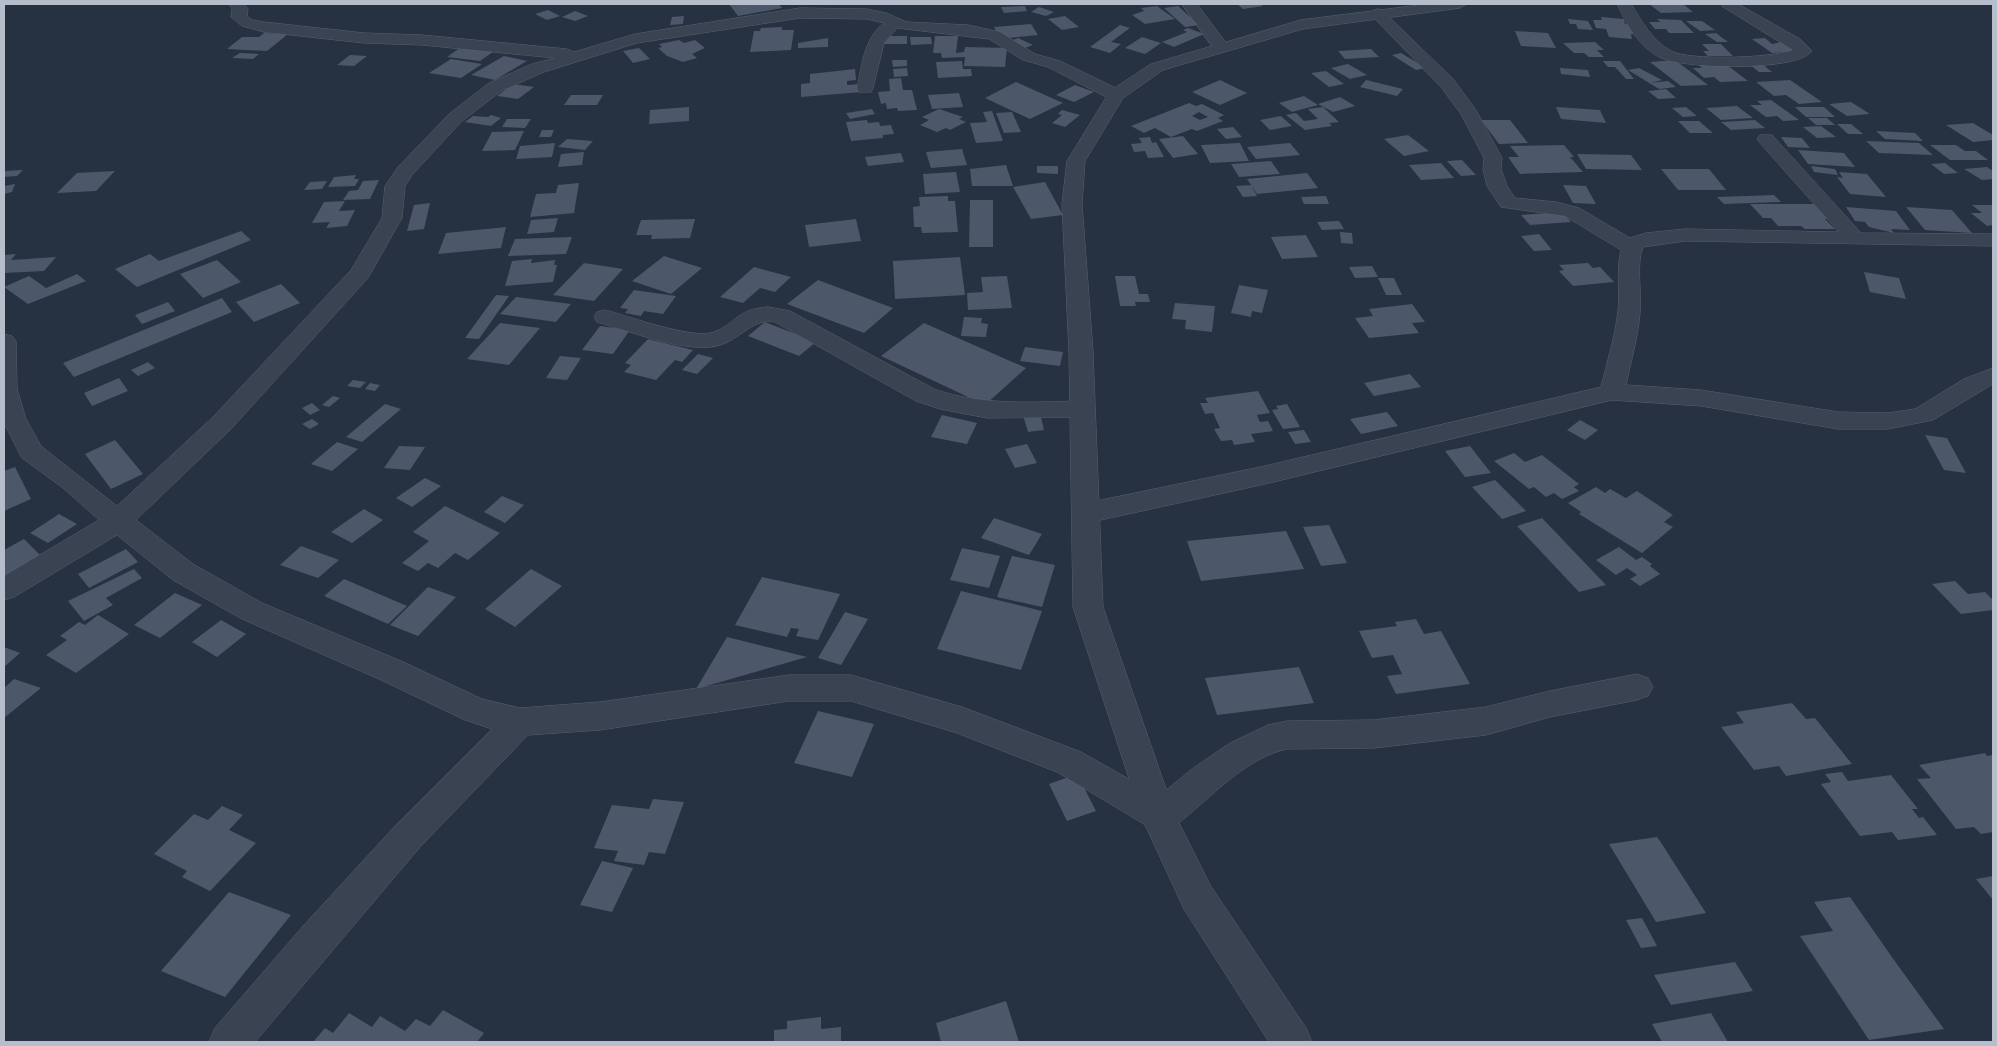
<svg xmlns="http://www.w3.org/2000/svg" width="1997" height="1046" font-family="Helvetica,sans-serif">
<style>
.building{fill:#4c586a;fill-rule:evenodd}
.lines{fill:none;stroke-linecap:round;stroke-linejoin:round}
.minor-casing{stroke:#58616e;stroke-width:1}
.tertiary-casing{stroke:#58616e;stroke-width:1}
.minor{fill:#3a4351;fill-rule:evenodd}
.tertiary{fill:#3a4351;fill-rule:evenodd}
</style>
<rect width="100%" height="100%" fill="#263141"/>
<path class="building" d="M729 4H779L782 8 738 16Z
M1237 4H1260L1263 6 1243 9Z
M1649 4H1683L1693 12 1661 13Z
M1025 6 1027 11 1004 13 1001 7Z
M1157 6 1175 19 1145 24 1132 15 1144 11 1141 8Z
M1178 6 1199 25 1185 27 1164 8Z
M1039 7 1054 12 1046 16 1031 12Z
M548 10 560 16 547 20 535 14Z
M575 11 588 16 575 21 562 17Z
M684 16 683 24 670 25 672 17Z
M1065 16 1079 27 1062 30 1048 19Z
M1601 17 1624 19 1625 24 1635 25 1640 35 1631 34 1632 39 1609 37 1606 29 1596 28 1593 20H1602Z
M1568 19 1588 21 1593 30 1578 29 1576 24H1570Z
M1657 19 1681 20 1694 33H1669L1666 29H1655L1649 22H1660Z
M1686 21H1702L1715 30 1700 31Z
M1031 24 1038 35 1000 39 994 27Z
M1120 25 1130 28 1111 42 1121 44 1110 53 1090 47Z
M782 27V30H794L791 50 750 52 754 31H760L761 28Z
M1188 28 1204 34 1174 47 1162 42 1187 32 1183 30Z
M1515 31 1548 33 1556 48 1521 46Z
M264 33 288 34 267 51 227 49 242 37H259Z
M1716 33 1728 42H1717L1705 34Z
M882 36H907V44H881Z
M935 36H958L956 53 964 52 965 47 1007 48 1005 67 964 66 965 57 942 58 941 53H933Z
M910 37H931L932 44 911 45Z
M1142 37 1161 43 1145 54 1125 48Z
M828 38V47L798 48V43Z
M1018 38 1033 45 1022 49 1008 42Z
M1765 38 1772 44 1785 41 1803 51 1772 53 1752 39Z
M679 40 684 43 695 40 705 48 692 54 697 58 683 62 667 56 658 48 662 47 659 44Z
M1595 42 1604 50H1597L1604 57H1589L1584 53H1574L1563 43Z
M1702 44H1721L1733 56H1708L1703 51H1709Z
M464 45 497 49 480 61 447 57Z
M639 48 650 59 633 63 623 51Z
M1371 49 1379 57 1345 59 1338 51Z
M240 53 259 54 253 59 232 58Z
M1401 53 1426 68 1416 70 1392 55Z
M350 55 367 56 354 66 337 65Z
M504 56 527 61 495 80 471 75Z
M451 59 482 64 461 78 429 73Z
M892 60H907V66L893 67Z
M1675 60 1708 85 1681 86 1650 62Z
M962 61 963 69H971L972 76 938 78 936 62Z
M1603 61H1620L1634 79H1626L1615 67H1608Z
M1723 62 1748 81 1720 82 1714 77 1704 78 1693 68H1702L1696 63Z
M1348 64 1367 75 1350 79 1331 68Z
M1749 64H1762L1772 72H1759Z
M907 68 908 76 894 77 893 69Z
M1560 68 1588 70 1590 77 1561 74Z
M1639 68 1662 80 1651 83 1668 81 1676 87 1659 89 1628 70Z
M855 69 856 80 847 81V85L860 84 862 92 801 97V84L810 83V74Z
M1326 71 1344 84 1329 87 1311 73Z
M901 78 903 90H912L917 110 898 111 897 108 887 109 886 103 881 104 878 92 890 91 889 79Z
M1220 80 1247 93 1220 105 1192 92Z
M1366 80 1403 89 1397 96 1360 87Z
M1790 80 1822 102 1799 104 1786 95 1774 96 1756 82Z
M1016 82 1063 103 1030 119 985 98Z
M513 84 534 87 518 99 497 96Z
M1075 85 1094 92 1074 102 1056 95Z
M1666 89 1676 98 1658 99 1648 91Z
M959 93 963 107 932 109 928 95Z
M571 95H603L597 105H564Z
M1304 96 1318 105 1292 112 1279 103Z
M1340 97 1355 106 1333 112 1318 104Z
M1771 100 1799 120 1783 121 1777 116 1766 117 1750 105H1762L1757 101Z
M1851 102 1870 114 1847 116 1829 104Z
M1189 103 1196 106 1202 104 1224 115 1218 118 1223 121 1197 131 1192 129 1171 137 1155 128 1144 133 1131 126ZM1199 112 1208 117 1200 120 1192 116Z
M1737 106 1753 118 1721 120 1706 108Z
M689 107V121L649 124 650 110Z
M1323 107 1339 122 1329 123 1332 126 1305 130 1286 115 1296 113 1304 121 1318 119 1308 109Z
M1556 107 1600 110 1606 123 1561 119Z
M1686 107 1697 116 1683 117 1672 108Z
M1795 107H1824L1835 117H1806Z
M872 109 875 114 850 119 846 113Z
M939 109 963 117 959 119 966 122 950 130 946 128 937 132 920 125 929 120 922 117Z
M1062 110 1080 115 1065 127 1052 123 1062 115 1058 114Z
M992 111 1003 141 976 143 970 123 987 122 983 112Z
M1012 112 1021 132 1004 133 996 113Z
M491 115 501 118 491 126 465 122 473 116 488 117Z
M1281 116 1292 126 1270 130 1260 120Z
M1808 118H1827L1835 125H1816Z
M507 119H531L525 128 502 127Z
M867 120 868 123 879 122 880 126 891 125 894 134 883 135V138L851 141 846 122Z
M1481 120H1510L1528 143 1499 144Z
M1755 120 1765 128 1731 130 1721 122Z
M1678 121H1699L1713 133H1690Z
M1973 123 1993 135V140L1973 142 1946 125Z
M1837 124H1851L1863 134H1848Z
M1821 126 1836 137 1817 138 1803 127Z
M1233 127 1242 137 1226 139 1217 129Z
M542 130H554L551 137H539Z
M524 131 515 150 482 151 492 132Z
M1876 131 1915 133 1923 141 1885 139Z
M1408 135 1429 151 1404 156 1384 139Z
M1183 136 1198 154 1173 158 1159 139Z
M1150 137 1152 143 1156 142 1164 157 1148 158 1145 151 1134 152 1131 144 1142 143 1139 138Z
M1781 137 1802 138 1810 148 1788 147Z
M567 139 593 141 585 150 558 147Z
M1866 141 1919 143 1933 155 1879 153Z
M555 143 552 157 516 159 520 146Z
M1240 143 1249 161 1210 163 1201 145Z
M1290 143 1300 155 1256 159 1247 147Z
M1564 145 1574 157H1570L1583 172 1520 174 1508 157H1519L1510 146Z
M1930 145H1956L1965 151H1976L1988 160H1950Z
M962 149 967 165 931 168 926 152Z
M1798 150 1844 153 1855 167 1808 164Z
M584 152 582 165 558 167 561 154Z
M901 153 904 162 868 166 865 157Z
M1577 154 1631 155 1642 170 1586 169Z
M1462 160 1476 175 1461 176 1447 161Z
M1271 161 1280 174 1239 177 1231 164Z
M1441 163 1454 178 1421 180 1409 165Z
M1945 163 1958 173 1944 174 1931 164Z
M1006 165 1013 186H972L970 169Z
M1037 166H1058V174L1037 173Z
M1811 166 1835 169 1838 175 1814 172Z
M1987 167 1993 171V179L1982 180 1964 169Z
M1661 169H1709L1726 190H1678Z
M23 170 17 176 4 177V171Z
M115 171 96 191 57 193 77 173Z
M956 172 960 192 925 194 923 174Z
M1839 172 1867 174 1886 197 1850 194 1837 177 1843 178Z
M1307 173 1318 188 1257 194 1247 179Z
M356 175 354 179H359L355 186 328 187 334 177Z
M379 180 370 199 343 200 349 191 358 190 363 181Z
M327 181 322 189 304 190 310 182Z
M1045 182 1063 215 1031 219 1013 187Z
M579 183 574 213 530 217 536 194 556 193 558 185Z
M15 184 12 192 4 194V186Z
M1251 185 1257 196 1243 197 1236 186Z
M1563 185 1586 186 1596 204 1573 203Z
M1774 195 1781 202 1724 204 1717 197Z
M948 196V201H955L958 232 922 233 921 227H914L913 207 920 206 919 197Z
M1326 196 1329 204H1304L1301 197Z
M970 200H993V247H969Z
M345 201 339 211 355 210 347 226 326 228 330 222 312 223 324 202Z
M430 203 424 229 407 231 414 205Z
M1750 204H1819L1835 219H1825L1835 229H1805L1801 226H1778L1771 218H1763Z
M1972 205H1993V225L1987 226 1971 213H1982Z
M1846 207 1896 211 1910 230 1891 229 1894 233 1869 227 1865 222 1855 221Z
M1906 207 1952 210 1972 233 1925 230Z
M1562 212 1571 222 1530 225 1521 215Z
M558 218 554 232 527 234 531 220Z
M695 219 690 238 651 239 652 235H636L641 220Z
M856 219 861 241 809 247 805 225Z
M1339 221 1344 229 1322 230 1317 222Z
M506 227 501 248 438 254 446 233Z
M241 231 251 240 137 287 115 269 150 254 159 261Z
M1340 232 1352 233 1353 244 1341 243Z
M1539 234 1552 250 1534 251 1521 236Z
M1306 235 1318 257 1282 259 1271 237Z
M572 237 566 254 508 256 515 239Z
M16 254 11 260 56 257 44 271 4 273V255Z
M664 256 702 268 671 294 632 281Z
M960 257 965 295 895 299 893 261Z
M532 259 531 263 555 260 554 265H557L553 282 505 286 512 261Z
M217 260 241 282 203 298 180 274Z
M584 263 623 269 594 301 553 295Z
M1588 263 1593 268 1600 267 1614 282 1573 286 1559 271 1564 270 1559 265Z
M1372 266 1378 277 1355 278 1349 267Z
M754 267 791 277 775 292 760 288 743 303 720 297Z
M1864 272 1899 278 1906 299 1870 292Z
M77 274 86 281 28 304 4 287 29 276 46 288Z
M1007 276 1012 308 968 310 967 293 983 292 981 277Z
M1115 276H1135L1139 294H1148L1150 302H1135L1136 306H1120Z
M1378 278H1394L1402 295H1386Z
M818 280 893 308 864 333 787 304Z
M281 284 300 303 254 322 236 302Z
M1239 285 1268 290 1262 313 1252 311 1251 317 1231 313Z
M634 290 676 296 663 314 644 311 641 316 625 313 628 309 620 308Z
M496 295 509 296 479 339 465 338Z
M516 297 571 304 556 322 500 314Z
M222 298 232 312 74 377 63 363Z
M168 302 175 311 142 324 135 315Z
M1175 303 1215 306 1212 332 1185 329 1186 320 1172 319Z
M1412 304 1425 322 1412 323 1419 333 1369 338 1355 318 1373 316 1369 309Z
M964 317 982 318 981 323 988 324 986 337 961 336Z
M765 322 816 342 799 356 748 336Z
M500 323 540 328 509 365 467 359Z
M924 323 1026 368 985 405 881 356Z
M600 326 630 330 613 354 582 350Z
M648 339 693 350 682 362 675 360 656 380 624 372 631 365 625 363Z
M1025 347 1063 352 1060 366 1020 361Z
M698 354 713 358 697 374 682 370Z
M560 356 581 358 567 380 546 378Z
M148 362 155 368 138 376 131 370Z
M1410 374 1421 387 1374 396 1364 383Z
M119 378 128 391 92 406 84 393Z
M353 380 366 382 360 388 347 386Z
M370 383 380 385 375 391 365 389Z
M1258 391 1270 413 1257 415 1260 422 1268 421 1273 431 1251 434 1255 442 1234 445 1232 440 1221 441 1214 429 1220 428 1213 413 1205 414 1200 403H1208L1205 398Z
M333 396 340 398 329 407 322 405Z
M312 403 320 410 310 415 302 408Z
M385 404 401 409 362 442 346 437Z
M1287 404 1300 427 1283 429 1272 410 1278 409 1276 406Z
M1387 412 1398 426 1361 434 1350 419Z
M1040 413 1044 430 1028 432 1023 415Z
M942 415 977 423 967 444 931 437Z
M312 419 319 424 310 429 302 424Z
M1580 420 1598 430 1585 440 1567 430Z
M1304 430 1311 442 1295 444 1288 432Z
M1925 435 1947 438 1966 473 1944 470Z
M115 440 143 474 111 489 85 454Z
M337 442 358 449 332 471 311 464Z
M1027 444 1037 463 1015 468 1005 449Z
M399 446 425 447 410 470 384 468Z
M1470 446 1491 473 1465 477 1445 451Z
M1514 453 1525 462 1542 455 1579 484 1574 487 1579 491 1562 499 1554 493 1546 497 1534 487 1529 489 1494 461Z
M15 467 31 499 4 511V471Z
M425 478 441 486 412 507 396 498Z
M1495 480 1526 511 1502 519 1472 487Z
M1596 487 1605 493 1610 489 1626 498 1637 491 1673 515 1664 522 1673 527 1642 553 1579 514 1581 512 1568 503Z
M502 496 524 505 505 523 484 512Z
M445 506 500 533 468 560 455 553 438 568 428 563 418 571 402 563 429 541 413 532Z
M364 509 383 520 352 543 331 532Z
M59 514 77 524 48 543 30 533Z
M994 518 1042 534 1029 555 981 538Z
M1542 518 1606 585 1579 592 1517 526Z
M1329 525 1347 563 1321 566 1303 527Z
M1286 531 1304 569 1201 581 1187 541Z
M24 539 46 561 4 584V550Z
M301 546 339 560 318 578 280 565Z
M1619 547 1636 560 1642 557 1652 564 1650 566 1660 574 1640 586 1630 579 1637 575 1627 568 1616 575 1596 560Z
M962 548 1000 556 989 588 950 580Z
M126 549 138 562 89 588 78 574Z
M1012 556 1055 565 1042 607 997 597Z
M134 569 142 578 106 598 113 605 84 621 68 601Z
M531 569 562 586 515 627 485 609Z
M762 577 840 594 818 640 796 636 799 629 791 628 787 637 735 625Z
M344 579 407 606 388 624 324 596Z
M1955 581 1968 594 1985 592 1993 600V610L1961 614 1932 584Z
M428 587 456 597 418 636 390 625Z
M961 591 1042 611 1021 670 937 649Z
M175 593 202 605 160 638 134 625Z
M845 612 868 619 841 665 818 658Z
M98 615 129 634 76 673 46 655 67 640 60 636 79 622 85 625Z
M1416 619 1424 634 1441 631 1470 684 1396 694 1387 676 1402 674 1393 655 1372 658 1359 631 1397 626 1395 622Z
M221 620 246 634 217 657 192 642Z
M727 637 807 657 696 689Z
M4 647 20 653 4 667Z
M1299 667 1314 703 1217 715 1205 678Z
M14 679 41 688 4 718V688Z
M1792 703 1806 719 1815 718 1852 764 1786 776 1779 766 1754 770 1721 727 1744 723 1736 712Z
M818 711 874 724 852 777 794 763Z
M1985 753 1987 756 1993 755V832L1981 834 1974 827 1956 829 1917 779 1931 778 1919 765Z
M1842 772 1848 781 1891 775 1918 809H1912L1919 818 1923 817 1937 835 1898 840 1892 832 1860 836 1821 784 1831 782 1825 774Z
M1077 774 1096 811 1067 821 1049 784Z
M653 799 684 802 665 854 649 852 644 865 614 861 618 851 594 848 612 805 649 809Z
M222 806 243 815 229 830 256 843 210 891 182 877 187 871 154 854 194 814 208 820Z
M1657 837 1660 841 1706 913 1656 922 1609 844Z
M602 861 633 868 612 912 580 905Z
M1993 876V900L1976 879Z
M229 892 291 915 225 997 161 971Z
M1850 897 1894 960 1944 1029 1869 1040 1800 936 1833 931 1814 902Z
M1642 918 1657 946 1641 948 1626 920Z
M1735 962 1753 991 1671 1005 1654 975Z
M1006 1001 1019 1042H941L936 1023Z
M443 1010 484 1033 477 1042H313L325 1028 333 1033 349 1013 372 1027 380 1016 405 1031 416 1019 430 1026Z
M1711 1013 1728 1042H1662L1652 1024Z
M821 1017V1029L841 1027V1042H774V1030L787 1029V1021Z"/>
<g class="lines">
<defs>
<path id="minor" d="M229 4H244L248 9 247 16 252 20 264 22 364 33 422 35 567 49 574 52 635 34 800 8 867 9 886 13 907 22 968 25 1000 32 1035 54 1060 61 1122 91 1125 95 1122 99H1110L1048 67 1023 60 989 39 897 28 884 43 873 88 871 92H859L857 88C862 65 864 38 884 23L867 19 800 18 637 43 544 72 501 91 461 122 412 175 405 186 402 218 368 278 231 429 136 520 193 564 262 603 401 661 482 699 520 708 600 702 789 675H851L962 707 1081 752 1159 796 1192 769 1230 743 1268 725 1287 721 1374 720 1486 707 1550 691 1637 674 1648 678 1653 687 1648 696 1637 700 1550 717 1486 735 1374 748 1287 749C1254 756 1225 783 1200 805 1187 816 1175 828 1159 834L1147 829 1144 824 1057 772 957 733 851 701H789L600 730 528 735 420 847 255 1042H209L215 1028 304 925 396 825 492 729 465 720 379 679 242 619 173 580 117 535 14 597 4 600V576L99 520 63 488 22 458 4 423V334L12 336 16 341 17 389 26 419 41 446 117 506 213 417 351 270 382 218 385 186 398 167 449 114 489 83 532 64 555 58 422 45 364 43 264 32 242 26 231 17 232 9Z
M1182 4H1197L1229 47 1227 50H1215Z
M1617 4H1631C1642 21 1652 41 1671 51 1690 61 1772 58 1793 50L1723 7 1721 4H1738L1800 39 1812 51C1798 72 1680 69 1659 57 1639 47 1626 23 1617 4Z
M1378 9 1383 11 1453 79 1476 110 1502 158 1501 169 1507 186 1515 198 1556 202 1579 208 1630 238 1646 233 1685 229 1839 232 1760 143 1757 139 1760 135H1772L1861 233 1993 234V246L1685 241 1643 247C1636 263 1642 293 1640 313 1638 337 1631 361 1626 385L1701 390 1838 412 1888 413 1915 409 1964 379 1993 368V384L1933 420 1888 429H1838L1701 406 1612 400 1265 484 1087 523 1077 520 1073 513 1077 506 1087 503 1265 466 1601 387C1607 362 1615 337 1618 311 1620 291 1616 270 1621 250L1565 216 1501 207 1487 186 1483 169 1484 158 1461 114 1441 87 1373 17 1370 14 1373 11Z
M768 307 790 311 934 389C983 406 1031 402 1083 401L1092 403 1095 409 1092 415 1083 417 987 418 940 409 916 401 775 322C750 317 738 345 710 347 676 350 630 331 597 322L594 317 597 312 605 310C628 316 693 340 714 332 737 323 736 309 768 307Z"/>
<path id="tertiary" d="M1428 4H1467L1460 8 1303 29 1163 70 1123 98 1085 161 1082 204 1093 352 1103 607 1175 815 1210 885 1306 1028 1312 1042H1269L1184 909 1142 818 1073 607 1069 352 1062 204 1067 161 1110 91 1151 64 1301 20Z"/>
</defs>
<use href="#minor" class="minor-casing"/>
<use href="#tertiary" class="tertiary-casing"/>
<use href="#minor" class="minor"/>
<use href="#tertiary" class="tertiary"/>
</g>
<rect width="1997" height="1046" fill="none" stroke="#b7becb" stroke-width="10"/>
</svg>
